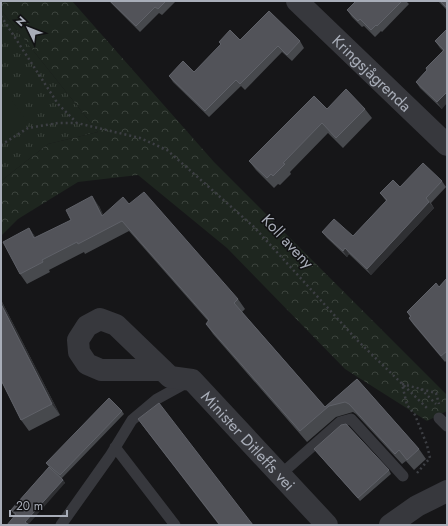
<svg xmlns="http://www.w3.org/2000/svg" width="448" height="526" font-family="Jost,sans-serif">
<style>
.grass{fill:url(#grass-tufts)}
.forest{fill:url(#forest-crowns)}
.pitch{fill:#1e261f}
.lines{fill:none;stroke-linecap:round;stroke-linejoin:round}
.path{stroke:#3d3f44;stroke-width:2.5;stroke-dasharray:2 3;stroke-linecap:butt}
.lane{stroke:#37383d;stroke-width:11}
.street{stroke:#37383d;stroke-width:22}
.wall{fill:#47494d}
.shaded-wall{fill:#2f3033}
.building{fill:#525359;stroke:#5f6168}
.labels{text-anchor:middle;stroke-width:3;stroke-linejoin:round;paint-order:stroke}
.street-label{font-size:16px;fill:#a8adb8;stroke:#111113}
</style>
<defs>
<pattern id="grass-tufts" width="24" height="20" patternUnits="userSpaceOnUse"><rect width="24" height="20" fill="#1e261f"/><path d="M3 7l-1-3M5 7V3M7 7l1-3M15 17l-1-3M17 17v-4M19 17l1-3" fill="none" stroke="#3c433d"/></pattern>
<pattern id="forest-crowns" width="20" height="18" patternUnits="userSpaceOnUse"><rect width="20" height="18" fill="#1e261f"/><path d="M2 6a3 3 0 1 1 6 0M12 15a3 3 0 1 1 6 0" fill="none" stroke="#3c433d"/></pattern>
</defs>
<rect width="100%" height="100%" fill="#161618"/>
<path class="grass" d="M1 10 98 132 48 144 1 181Z"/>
<path class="forest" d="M1 1H72L214 162 447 395V411L427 421 345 369 227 248 138 175 78 182 18 219 1 236V181L48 144 98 132 1 10Z"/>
<path class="pitch" d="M1 86 29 124 1 145Z"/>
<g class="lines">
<path class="path" d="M1 16 58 104 76 122
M1 145 28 128 58 123H77L140 138 167 150 254 227 357 340 428 409
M421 389 436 404
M417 473 430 458 427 445 415 415 407 405 402 384 436 393 439 404"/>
<path class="lane" d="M439 418 447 426
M115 447 175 525
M280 475 340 422 351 419 403 476
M61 525 110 456 132 420 157 399 188 382"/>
<g class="street">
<path id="s1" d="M297 1 447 145"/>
<path id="s2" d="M163 370H101L87 364 79 352 78 340 87 326 100 319 116 325 170 377 192 380 327 525"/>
<path d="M390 525 417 506 447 491"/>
</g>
</g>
<path class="wall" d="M109 1H176L162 15 159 13 140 32Z
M356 1H406L409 4 382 32 381 31 375 37 364 26 362 27 352 17 347 10Z
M438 1H447V10Z
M447 29 442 109 420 88 416 82 427 70 426 68 443 51 440 48 435 41Z
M240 40 300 41 304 48 292 61 282 52 245 90 241 86 209 117 173 82 169 76 194 72 221 45 219 42Z
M327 109H365L372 118 343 148 328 133 290 172 291 174 280 185 278 184 274 188 256 170 249 161Z
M442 181 446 187 431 203 434 208 371 275 349 254 347 257 327 238 322 232 353 236 386 201 380 193 400 187Z
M129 204 238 299 245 309 242 312 325 407 357 379 419 449 426 459 414 470 406 461 402 464 356 414 353 412 336 417 307 442 213 334 206 324 208 321 129 231 85 254 84 252 49 270 50 272 27 284 20 274 29 228 36 238 71 220 99 206 103 215Z
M447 278V360L445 362 413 324 409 318 410 317 407 312 439 287Z
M1 300 60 415 29 431 21 420 1 380Z
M122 411 124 414 62 478 65 483 15 515 13 513 11 510 49 467 46 463Z
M138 419 253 525H219L146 430Z
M314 449 389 470 391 474 360 501Z"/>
<path class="shaded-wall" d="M447 92V103L442 109 437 102Z
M92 196 99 206 109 226 102 216Z
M429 202 434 208 371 275 367 269Z
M29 228 36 238H34Z
M345 248 349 254 347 257 343 251Z
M1 300 60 415 52 404 1 304Z
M63 480 65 483 28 525 25 522Z"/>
<path class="building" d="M110 1H166L158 9 155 7 136 26Z
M356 1H402L377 26 376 25 371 30 360 19 358 21 347 10Z
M440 1H447V8Z
M269 11 300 41 287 55 278 46 240 84 236 80 205 111 169 76 183 61 194 72 221 44 219 42 230 30 240 40Z
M447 29V92L437 102 416 82 427 70 426 68 444 50 435 41Z
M346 89 365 109 336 138 322 123 283 163 285 164 273 176 271 174 267 178 249 161 314 96 327 109Z
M423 163 442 181 426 198 429 202 367 269 345 248 343 251 322 232 334 219 353 236 387 200 380 193 393 180 400 187Z
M144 192 238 299 234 303 325 407 357 379 419 449 407 460 399 450 395 454 349 404 345 402 329 406 300 431 206 324 209 320 122 221 78 244 77 242 42 260 43 262 20 274 3 242 29 228 34 238 71 220 66 210 92 196 102 216 123 197 129 204Z
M447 278V351L441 356 409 318 411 316 407 312 436 283 439 287Z
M1 304 52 404 21 420 1 380Z
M109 398 122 411 60 475 46 463Z
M159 403 253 525H220L138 419Z
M346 424 389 470 358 498 314 449 341 425Z
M49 467 63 480 25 522 29 525H7L16 514 11 510Z"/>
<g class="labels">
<g class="street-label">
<text dy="6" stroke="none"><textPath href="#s1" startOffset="104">Kringsjågrenda</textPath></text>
<text transform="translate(288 241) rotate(47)" y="6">Koll aveny</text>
<text dy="6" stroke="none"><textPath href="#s2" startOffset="332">Minister Ditleffs vei</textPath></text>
</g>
</g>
<rect width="448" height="526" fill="none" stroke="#a8adb8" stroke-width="4"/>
<g transform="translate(28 28) rotate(313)" stroke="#111113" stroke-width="3" paint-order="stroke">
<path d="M0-3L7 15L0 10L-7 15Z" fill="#a8adb8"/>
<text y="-6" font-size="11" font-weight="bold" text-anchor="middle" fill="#a8adb8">N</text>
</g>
<path d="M10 510v6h57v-6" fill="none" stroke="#a8adb8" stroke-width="2"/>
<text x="16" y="510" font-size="12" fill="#a8adb8" stroke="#111113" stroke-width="3" paint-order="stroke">20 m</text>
</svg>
